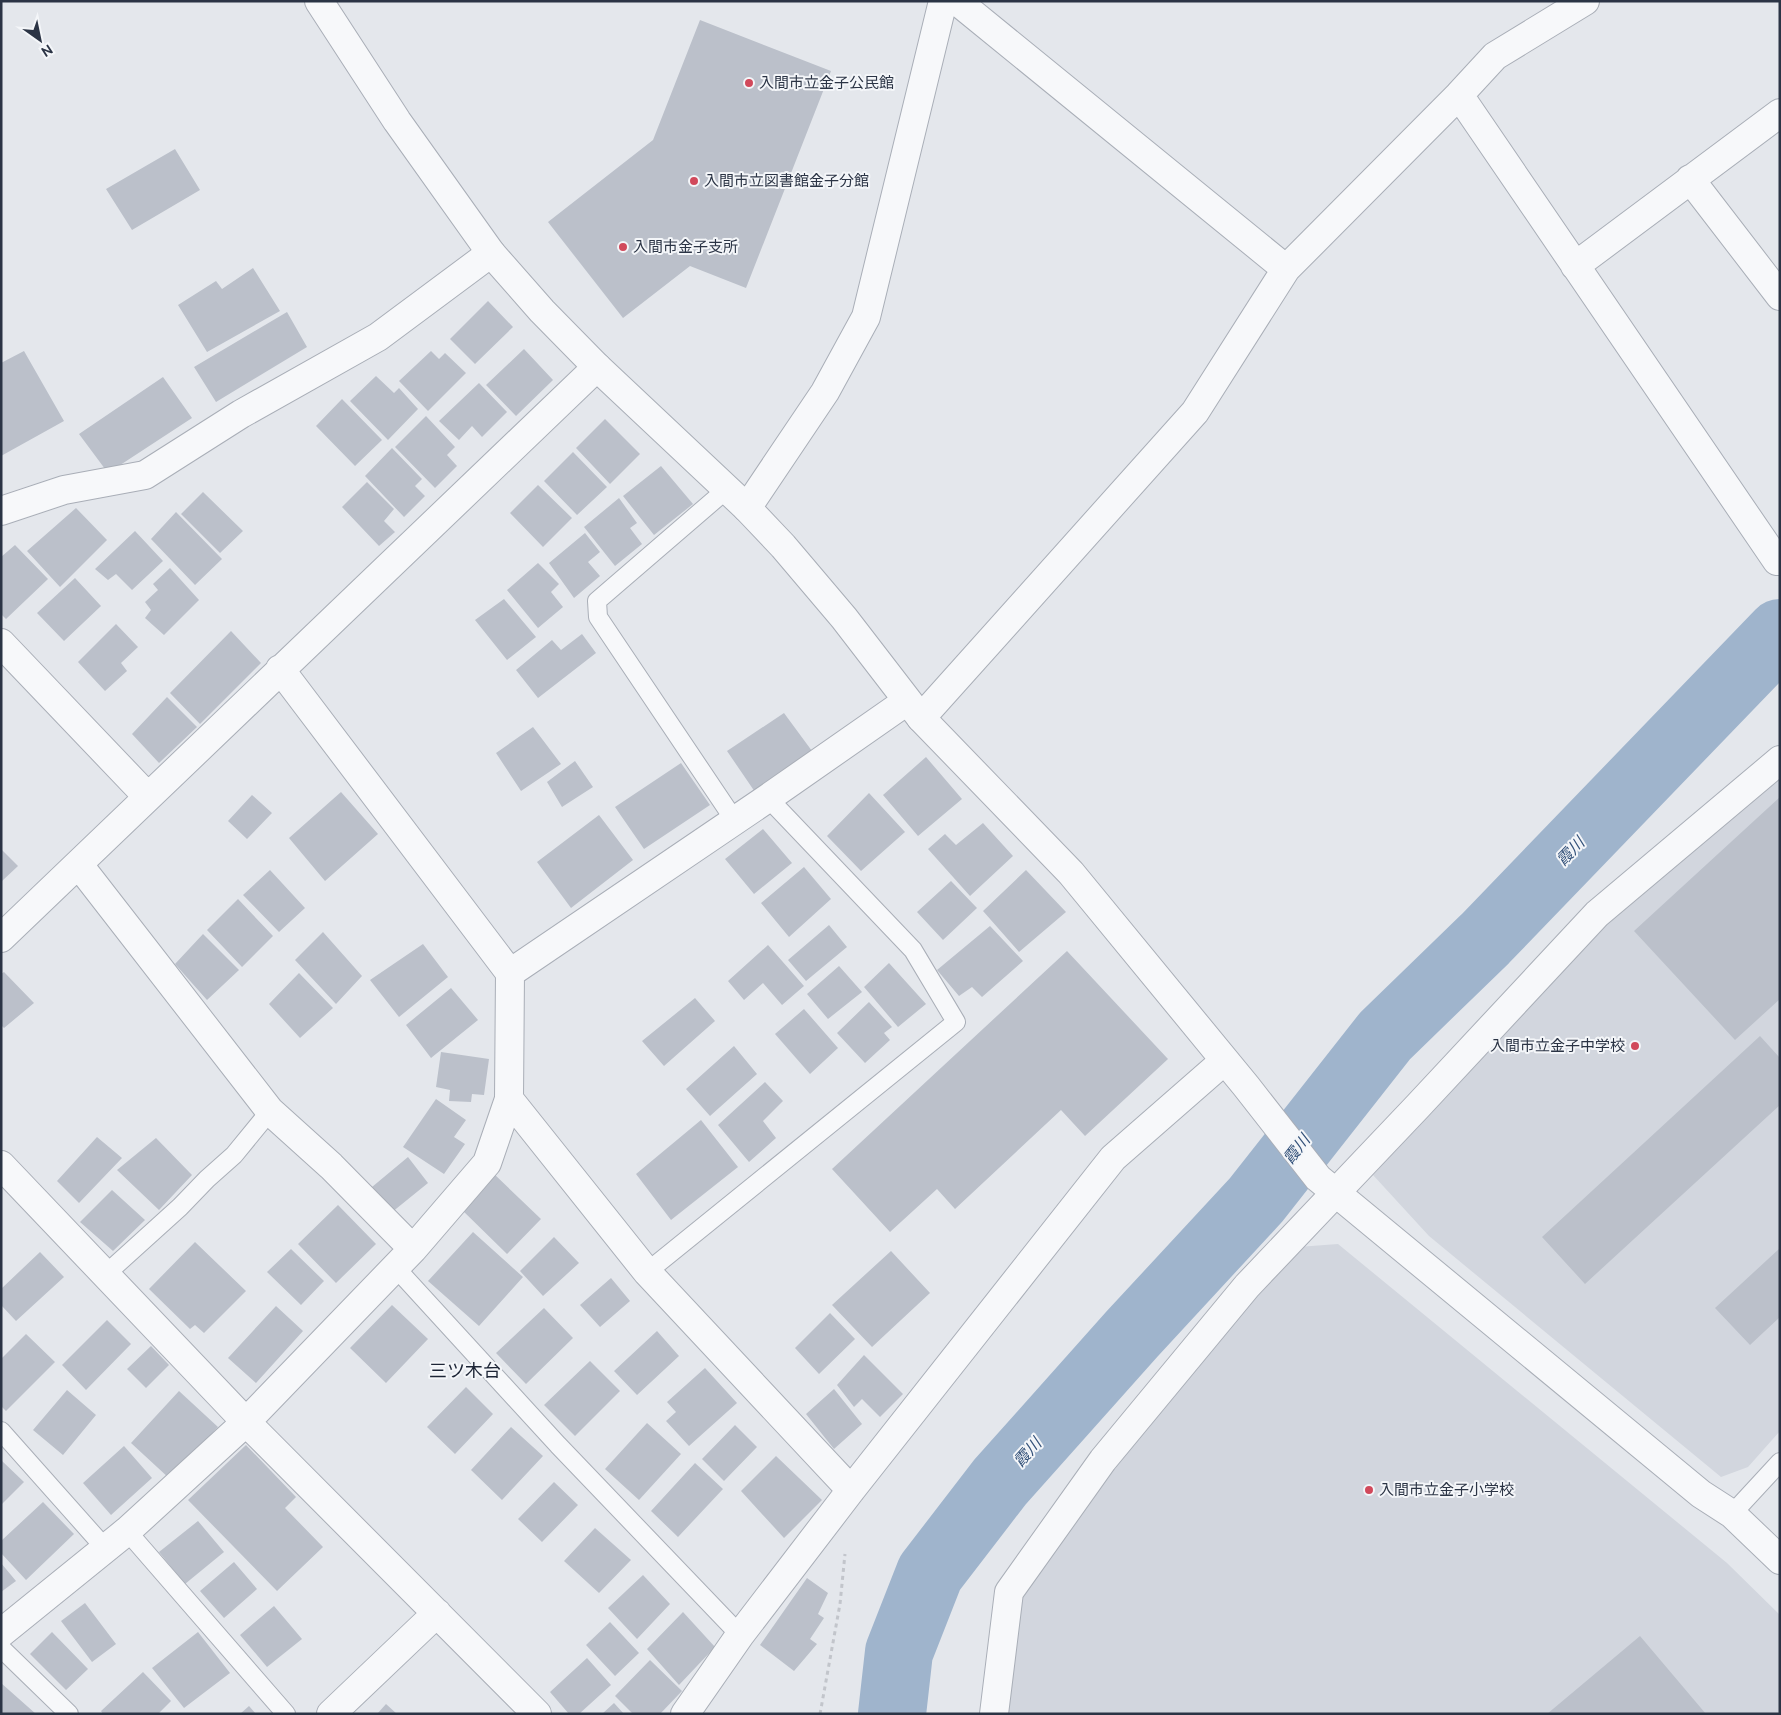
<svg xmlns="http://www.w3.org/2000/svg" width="1781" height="1715" font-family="Ubuntu,'Noto Sans JP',sans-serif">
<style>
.built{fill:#d2d6de}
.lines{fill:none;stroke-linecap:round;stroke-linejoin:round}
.river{stroke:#9fb4cc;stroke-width:68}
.building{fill:#bbc0ca}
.service-casing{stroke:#a9aeb7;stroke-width:20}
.minor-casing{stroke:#a9aeb7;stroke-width:30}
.tertiary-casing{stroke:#a9aeb7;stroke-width:30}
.path{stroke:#c2c5cb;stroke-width:3;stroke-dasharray:4 4;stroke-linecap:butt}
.service{stroke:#f7f8fa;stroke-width:18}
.minor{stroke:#f7f8fa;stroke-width:28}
.tertiary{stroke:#f7f8fa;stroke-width:28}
.poi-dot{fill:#d1495b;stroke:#f4f6f9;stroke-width:2}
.labels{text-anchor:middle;stroke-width:4;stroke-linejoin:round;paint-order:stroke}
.poi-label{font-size:15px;fill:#2b3445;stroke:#f4f6f9;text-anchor:start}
.water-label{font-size:16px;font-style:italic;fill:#34527a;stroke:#f4f6f9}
.quarter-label{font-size:18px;fill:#1d2536;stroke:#f4f6f9}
</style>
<rect width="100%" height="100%" fill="#e4e7ec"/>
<path class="built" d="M1780 772V1431L1748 1467 1721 1477 1429 1236 1373 1175 1607 918Z
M1338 1244 1727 1563 1780 1615V1714H1003L1022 1597 1152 1418 1298 1247Z"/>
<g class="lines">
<path class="river" d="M892 1714 899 1652 930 1573 1000 1482 1132 1334 1256 1200 1385 1036 1485 939 1780 633"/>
</g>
<path class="building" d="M700 20 831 71 746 288 690 266 623 318 548 222 653 140Z
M175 149 200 190 132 230 106 189Z
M253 268 280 311 207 352 178 305 216 281 222 289Z
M488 301 513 327 475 364 450 339Z
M287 312 307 347 216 402 194 367Z
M524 349 553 380 516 416 486 385Z
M24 351 64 421 1 456V363Z
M431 351 439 359 445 353 466 373 428 411 399 381Z
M376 376 394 393 399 388 418 409 388 440 350 401Z
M163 377 192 418 108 473 79 434Z
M479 383 507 412 482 437 472 426 459 440 439 421Z
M342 399 382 440 355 466 316 426Z
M426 416 455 447 447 455 457 466 435 488 395 447Z
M605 419 640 454 610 484 576 448Z
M392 448 422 479 415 486 425 496 404 517 365 476Z
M573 452 607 487 577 515 544 481Z
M661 466 693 504 654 535 623 496Z
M367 482 394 509 384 521 395 532 379 546 342 507Z
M538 485 572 518 543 547 510 513Z
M203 492 243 531 220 553 181 514Z
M619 498 637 523 630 528 642 544 615 566 584 527Z
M76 508 107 540 60 587 27 551Z
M176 512 222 559 195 585 151 539Z
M135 531 163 561 132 590 116 574 108 580 95 569Z
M585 533 600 552 588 562 600 576 574 598 549 563Z
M15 545 48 579 6 619 1 614V557Z
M538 563 559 584 551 592 563 607 538 628 507 590Z
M170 568 199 600 164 635 145 618 151 610 145 602 158 590 153 584Z
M75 578 101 606 64 641 37 613Z
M504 599 536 637 507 660 475 620Z
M116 624 138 647 121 663 127 671 105 691 78 662Z
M231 631 261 663 200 724 170 693Z
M582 634 596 653 538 698 516 670 552 640 561 650Z
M167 697 197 727 159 763 132 734Z
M784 713 812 751 755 792 727 751Z
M533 727 561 764 521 791 496 753Z
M926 757 962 799 918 836 883 795Z
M575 761 593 787 562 807 547 782Z
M681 763 710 805 644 849 615 807Z
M341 792 378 834 325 881 289 838Z
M869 793 905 832 861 871 827 836Z
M252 795 272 813 247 839 228 821Z
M1780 797V999L1735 1040 1634 931Z
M599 815 633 860 571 908 537 862Z
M983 823 1013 856 970 896 928 849 945 834 956 845Z
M763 829 792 863 754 894 725 859Z
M1 849 18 866 1 882Z
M804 867 831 899 789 937 761 903Z
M270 870 305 908 279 932 243 895Z
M1026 870 1066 912 1019 952 983 911Z
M951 881 977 908 943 940 917 912Z
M238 899 273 936 242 967 207 930Z
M829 925 847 947 806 981 788 960Z
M990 926 1023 961 982 997 972 987 959 996 937 970Z
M323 932 362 976 336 1004 295 960Z
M203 934 239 970 207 1000 175 964Z
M423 944 448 977 399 1017 370 980Z
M768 945 804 986 782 1005 763 983 744 1000 728 981Z
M1067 951 1168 1059 1085 1136 1061 1110 955 1209 937 1189 890 1232 832 1169Z
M889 963 926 1004 898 1027 864 987Z
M839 966 862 992 828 1019 807 994Z
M4 972 34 1003 4 1028 1 1025V974Z
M299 973 333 1008 300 1038 269 1004Z
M451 988 478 1020 431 1058 406 1025Z
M695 998 715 1021 664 1066 642 1041Z
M869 1002 892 1027 884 1033 890 1040 865 1063 837 1033Z
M804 1009 838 1048 810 1074 775 1034Z
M1760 1036 1780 1058V1105L1585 1284 1542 1237Z
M734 1046 757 1074 710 1116 686 1089Z
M441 1052 489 1059 484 1095 472 1094 471 1102 449 1101 450 1090 436 1087Z
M765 1082 783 1101 763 1121 776 1138 749 1162 718 1125Z
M436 1099 466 1120 454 1137 465 1144 444 1174 403 1147Z
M701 1120 738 1167 671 1220 636 1174Z
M97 1137 122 1158 79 1203 57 1181Z
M156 1138 192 1175 159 1210 117 1170Z
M408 1157 428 1183 386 1217 366 1192Z
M493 1173 541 1219 507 1254 459 1207Z
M112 1190 145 1220 113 1251 80 1222Z
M338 1205 376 1244 336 1283 298 1244Z
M473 1232 523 1277 479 1326 428 1281Z
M554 1237 579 1263 543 1296 520 1271Z
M195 1242 246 1291 204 1333 195 1325 190 1329 149 1289Z
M1780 1248V1317L1750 1345 1715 1308Z
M291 1249 324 1281 301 1305 267 1272Z
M891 1251 930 1293 872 1347 832 1305Z
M40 1252 64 1277 16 1321 1 1305V1289Z
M611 1278 630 1301 600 1327 580 1305Z
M392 1305 428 1339 386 1383 350 1348Z
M276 1306 303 1331 256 1383 228 1358Z
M544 1308 573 1338 526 1384 496 1353Z
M830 1313 855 1339 819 1374 795 1348Z
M107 1320 131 1344 86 1390 62 1365Z
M657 1331 679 1356 637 1395 614 1371Z
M26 1334 55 1362 6 1411 1 1406V1359Z
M151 1346 169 1365 146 1388 127 1369Z
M864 1355 903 1394 880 1417 862 1399 854 1407 837 1385Z
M590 1361 620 1391 575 1436 544 1405Z
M705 1368 737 1403 689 1446 666 1421 676 1412 667 1402Z
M466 1387 493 1414 455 1454 427 1427Z
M834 1389 862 1424 834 1449 806 1414Z
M67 1390 96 1415 63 1455 33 1430Z
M179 1391 218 1427 170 1479 131 1443Z
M647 1423 681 1454 639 1500 605 1469Z
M735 1425 757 1447 724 1481 702 1459Z
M511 1427 543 1456 502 1500 471 1470Z
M246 1445 296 1497 285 1508 323 1547 277 1591 188 1500Z
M124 1446 152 1478 111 1515 83 1483Z
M776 1456 822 1500 784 1538 741 1491Z
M1 1460 24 1482 1 1505Z
M695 1463 723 1489 678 1537 651 1511Z
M554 1482 578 1505 542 1542 518 1519Z
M43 1502 74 1534 26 1580 1 1553V1541Z
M198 1521 224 1552 185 1584 159 1552Z
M595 1528 631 1560 599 1593 564 1561Z
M234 1562 257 1589 224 1618 200 1591Z
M1 1563 16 1581 1 1592Z
M643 1575 670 1604 637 1639 608 1608Z
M807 1578 828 1593 818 1614 824 1618 810 1639 817 1644 794 1671 760 1645Z
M85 1603 116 1644 92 1662 61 1621Z
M274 1606 302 1639 267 1667 240 1635Z
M683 1612 715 1647 679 1685 647 1649Z
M610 1622 639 1653 615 1676 586 1645Z
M52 1632 88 1669 66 1690 30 1654Z
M198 1632 230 1673 184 1708 152 1668Z
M1640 1636 1706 1714H1547Z
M587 1658 611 1685 579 1714H569L550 1692Z
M650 1660 682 1691 660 1714H633L615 1696Z
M143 1672 171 1701 158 1714H103L101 1711Z
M1 1683 36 1714H1Z
M614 1703 624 1714H602Z
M386 1704 397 1714H377Z
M249 1706 256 1714H240Z"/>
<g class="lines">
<defs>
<path id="service" d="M727 489 597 601 598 617 735 821
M395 1267 558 1445 740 1635
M647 1272 956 1022 913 950 768 798
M106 1274 180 1207 207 1179 234 1155 270 1111
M1 1431 105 1548
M1732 1514 1780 1462
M127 1531 286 1714
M1 1648 69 1714"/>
<path id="minor" d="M957 1 1286 269
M1459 95 1777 561 1780 559
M1690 179 1780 296
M1575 266 1780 113
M747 508 825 392 866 317 943 1
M1 511 64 490 145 475 241 414 378 337 491 253
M1 643 148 797
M280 669 510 973
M921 718 1195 412 1286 269 1459 95 1495 56 1585 1
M79 865 270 1111 331 1166 413 1249
M1 938 597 367
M509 1099 647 1272 851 1490
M1 1165 246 1422 537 1714
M1 1633 127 1531 246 1422 413 1249 487 1163 509 1099 510 973 768 798 907 701
M331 1714 437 1613
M685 1714 740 1635 851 1490 1113 1158 1224 1061
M994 1714 1009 1592 1103 1460 1247 1286 1418 1106 1597 914 1780 760"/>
<path id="tertiary" d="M319 1 397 121 491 253 542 311 597 367 747 508 783 546 844 618 921 718 1071 873 1246 1086 1318 1178 1701 1494 1732 1514 1780 1560"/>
</defs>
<use href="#service" class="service-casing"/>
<use href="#minor" class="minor-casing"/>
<use href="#tertiary" class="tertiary-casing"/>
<path class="path" d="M820 1714 840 1604 845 1554"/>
<use href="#service" class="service"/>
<use href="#minor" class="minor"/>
<use href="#tertiary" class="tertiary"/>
</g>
<g class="poi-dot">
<circle cx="749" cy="83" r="5"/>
<circle cx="694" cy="181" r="5"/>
<circle cx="623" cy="247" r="5"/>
<circle cx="1635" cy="1046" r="5"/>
<circle cx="1369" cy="1490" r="5"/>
</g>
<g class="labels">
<g class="poi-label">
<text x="759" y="88">入間市立金子公民館</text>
<text x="704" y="186">入間市立図書館金子分館</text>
<text x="633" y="252">入間市金子支所</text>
<text x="1625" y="1051" text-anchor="end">入間市立金子中学校</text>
<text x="1379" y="1495">入間市立金子小学校</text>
</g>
<g class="water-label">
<text transform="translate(1570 851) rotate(-46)" y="6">霞川</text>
<text transform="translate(1296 1149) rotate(-52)" y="6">霞川</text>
<text transform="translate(1027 1452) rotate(-48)" y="6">霞川</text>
</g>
<g class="quarter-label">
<text x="465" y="1377">三ツ木台</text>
</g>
</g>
<rect width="1781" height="1715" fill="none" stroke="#2b3445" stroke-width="5"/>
<g transform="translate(40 40) rotate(147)" stroke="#f4f6f9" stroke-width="4" paint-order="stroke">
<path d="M0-4L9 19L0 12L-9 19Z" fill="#2b3445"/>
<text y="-8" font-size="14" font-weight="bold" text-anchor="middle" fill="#2b3445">N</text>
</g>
</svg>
